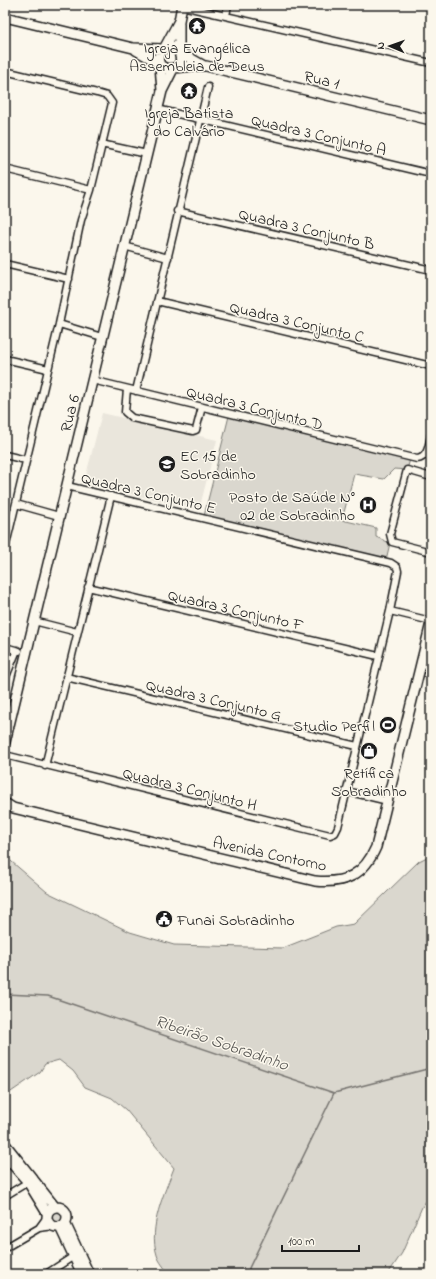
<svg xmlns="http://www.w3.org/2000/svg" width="436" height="1279" font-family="'Indie Flower',sans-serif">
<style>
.built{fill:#eae6dc}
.green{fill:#dad7ce;stroke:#7b7a75}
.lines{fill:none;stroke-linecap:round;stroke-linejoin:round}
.stream{stroke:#74726e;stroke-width:1.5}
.street-casing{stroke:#1c1c1c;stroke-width:9}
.secondary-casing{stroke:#1c1c1c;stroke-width:12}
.street{stroke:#fbf7ec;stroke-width:6}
.secondary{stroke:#fbf7ec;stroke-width:9}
.labels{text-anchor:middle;stroke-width:3;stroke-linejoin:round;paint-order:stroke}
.poi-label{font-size:16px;fill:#1c1c1c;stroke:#fbf7ec}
.street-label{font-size:16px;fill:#1c1c1c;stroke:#fbf7ec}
.water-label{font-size:17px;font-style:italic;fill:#575653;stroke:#fbf7ec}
</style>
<rect width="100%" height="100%" fill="#fbf7ec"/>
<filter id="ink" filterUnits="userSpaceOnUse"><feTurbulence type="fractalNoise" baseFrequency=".025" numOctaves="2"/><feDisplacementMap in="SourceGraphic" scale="8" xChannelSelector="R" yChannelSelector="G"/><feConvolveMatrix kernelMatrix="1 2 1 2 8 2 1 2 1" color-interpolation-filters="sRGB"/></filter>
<g filter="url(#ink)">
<path class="built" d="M102 413 217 440 199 510 84 483Z"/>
<path class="green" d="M229 416 410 459 407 470 394 469 384 479 354 474 342 520 376 528V537L390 543 386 560 204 516Z
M431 855V1194L422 1207 402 1253 388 1274H169C165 1268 159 1262 157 1255 148 1227 164 1194 174 1168L126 1110 112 1098 85 1087 73 1071 59 1060 45 1064 40 1072 5 1096V856L47 892 130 932 174 945 283 948 336 927 354 924 419 861Z
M48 1216a8 8 0 1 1 16 0a8 8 0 1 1-16 0Z"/>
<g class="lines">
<path class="stream" d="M5 994 48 996 334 1093 431 1068
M249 1274V1268L334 1093"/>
<defs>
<path id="street" d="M182 6 431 63
M226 16 228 5
M5 71 97 93 107 96 112 103 91 190 81 220 59 324 5 549
M157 109 431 174
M101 144 147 154
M5 169 91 190
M177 211 431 270
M124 246 168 258
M5 264 69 279
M157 301 431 366
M59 324 102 337
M5 359 48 369
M92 380 417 459C428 458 429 444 431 435
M127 389 125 412 132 418 193 431 196 430 202 407
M136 391 208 87
M5 455 26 460
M431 477 407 470 390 534 392 542 431 552
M67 486 391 563 397 567 398 571 390 611 431 621
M16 504 59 516
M88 587 378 656
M34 621 77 632
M5 647 19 651
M66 677 357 746
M5 679 17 650
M5 755 330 835 335 833 338 827 390 611
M45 766 111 496
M346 791 388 801
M5 1196 28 1182
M39 1228 47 1217
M5 1248 39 1228 54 1226
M46 1274 74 1256"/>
<path id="secondary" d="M5 17 133 48 162 49
M179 24V51
M165 47 179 21 182 5
M136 50 159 63
M181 53 204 66
M160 65 162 91
M177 67 181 61 179 51 173 46 162 49 158 59 160 65 166 69 192 66H206L431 120
M5 742 162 91 173 69
M5 803 13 808 315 881C345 884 364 875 376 847L431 623
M5 1144 55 1207
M5 1156 28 1182 47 1213
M47 1217a10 10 0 1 1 20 0a10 10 0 1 1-20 0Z
M65 1223 89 1274
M60 1227 82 1274"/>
</defs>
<use href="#street" class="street-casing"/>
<use href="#secondary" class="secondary-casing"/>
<use href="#street" class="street"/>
<use href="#secondary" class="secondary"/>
</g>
</g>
<defs>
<symbol id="temple-disc" viewBox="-11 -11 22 22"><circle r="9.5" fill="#1c1c1c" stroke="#fbf7ec"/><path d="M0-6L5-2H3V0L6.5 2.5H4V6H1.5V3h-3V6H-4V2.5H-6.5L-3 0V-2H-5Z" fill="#fff"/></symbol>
<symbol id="school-disc" viewBox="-11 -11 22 22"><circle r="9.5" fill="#1c1c1c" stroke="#fbf7ec"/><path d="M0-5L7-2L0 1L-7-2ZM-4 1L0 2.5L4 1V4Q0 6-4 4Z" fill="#fff"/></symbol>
<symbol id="hospital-disc" viewBox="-11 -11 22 22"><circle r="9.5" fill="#1c1c1c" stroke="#fbf7ec"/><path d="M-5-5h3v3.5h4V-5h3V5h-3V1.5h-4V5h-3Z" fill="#fff"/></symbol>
<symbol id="stadium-disc" viewBox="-11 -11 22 22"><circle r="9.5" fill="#1c1c1c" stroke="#fbf7ec"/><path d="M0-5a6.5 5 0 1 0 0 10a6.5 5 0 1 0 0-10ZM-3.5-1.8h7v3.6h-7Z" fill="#fff"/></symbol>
<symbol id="shop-disc" viewBox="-11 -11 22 22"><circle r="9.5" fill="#1c1c1c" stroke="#fbf7ec"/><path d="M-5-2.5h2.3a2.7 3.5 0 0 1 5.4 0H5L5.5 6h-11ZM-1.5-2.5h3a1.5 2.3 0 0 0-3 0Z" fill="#fff"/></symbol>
<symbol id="civic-disc" viewBox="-11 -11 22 22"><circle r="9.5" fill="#1c1c1c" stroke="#fbf7ec"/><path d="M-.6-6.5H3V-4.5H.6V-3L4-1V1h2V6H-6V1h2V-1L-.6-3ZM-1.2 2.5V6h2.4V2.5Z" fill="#fff"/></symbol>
</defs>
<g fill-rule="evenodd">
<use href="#temple-disc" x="187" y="16" width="20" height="20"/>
<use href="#temple-disc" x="179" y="81" width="20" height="20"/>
<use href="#school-disc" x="157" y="454" width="20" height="20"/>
<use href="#hospital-disc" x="358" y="495" width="20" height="20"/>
<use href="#stadium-disc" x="378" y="715" width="20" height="20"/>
<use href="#shop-disc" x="359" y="741" width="20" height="20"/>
<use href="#civic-disc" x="154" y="909" width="20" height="20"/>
</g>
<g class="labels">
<g class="poi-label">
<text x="197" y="53">Igreja Evangélica<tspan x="197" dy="18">Assembleia de Deus</tspan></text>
<text x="189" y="118">Igreja Batista<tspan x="189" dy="18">do Calvário</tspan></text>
<text x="180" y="461" text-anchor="start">EC 15 de<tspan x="180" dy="18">Sobradinho</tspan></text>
<text x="355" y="502" text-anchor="end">Posto de Saúde N°<tspan x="355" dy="18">02 de Sobradinho</tspan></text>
<text x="375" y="731" text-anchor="end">Studio Perfil</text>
<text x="369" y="778">Retífica<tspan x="369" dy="18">Sobradinho</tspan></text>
<text x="177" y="925" text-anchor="start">Funai Sobradinho</text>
</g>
<g class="street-label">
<text transform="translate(322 79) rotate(13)" y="6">Rua 1</text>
<text transform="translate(319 134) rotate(13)" y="6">Quadra 3 Conjunto A</text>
<text transform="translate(307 228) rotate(13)" y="6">Quadra 3 Conjunto B</text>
<text transform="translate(297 321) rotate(13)" y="6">Quadra 3 Conjunto C</text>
<text transform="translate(255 407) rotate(14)" y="6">Quadra 3 Conjunto D</text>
<text transform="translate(69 413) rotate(-76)" y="6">Rua 6</text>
<text transform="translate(149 492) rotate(13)" y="6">Quadra 3 Conjunto E</text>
<text transform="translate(236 609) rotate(13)" y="6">Quadra 3 Conjunto F</text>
<text transform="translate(214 699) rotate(13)" y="6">Quadra 3 Conjunto G</text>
<text transform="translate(190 788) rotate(14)" y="6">Quadra 3 Conjunto H</text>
<text transform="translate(270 853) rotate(12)" y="6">Avenida Contorno</text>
</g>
<g class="water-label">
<text transform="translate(222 1042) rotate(19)" y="6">Ribeirão Sobradinho</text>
</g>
</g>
<rect width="436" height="1279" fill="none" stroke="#fbf7ec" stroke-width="20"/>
<rect x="10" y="10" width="416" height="1259" fill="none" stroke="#1c1c1c" stroke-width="1.5" filter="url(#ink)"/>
<g transform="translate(390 46) rotate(272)" stroke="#fbf7ec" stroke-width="3" paint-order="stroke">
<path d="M0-3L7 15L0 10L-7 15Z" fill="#1c1c1c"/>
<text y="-6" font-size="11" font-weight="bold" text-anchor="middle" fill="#1c1c1c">N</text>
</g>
<path d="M282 1245v6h77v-6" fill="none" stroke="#1c1c1c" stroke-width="2"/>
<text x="288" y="1245" font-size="12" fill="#1c1c1c" stroke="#fbf7ec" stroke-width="3" paint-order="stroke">100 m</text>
</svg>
